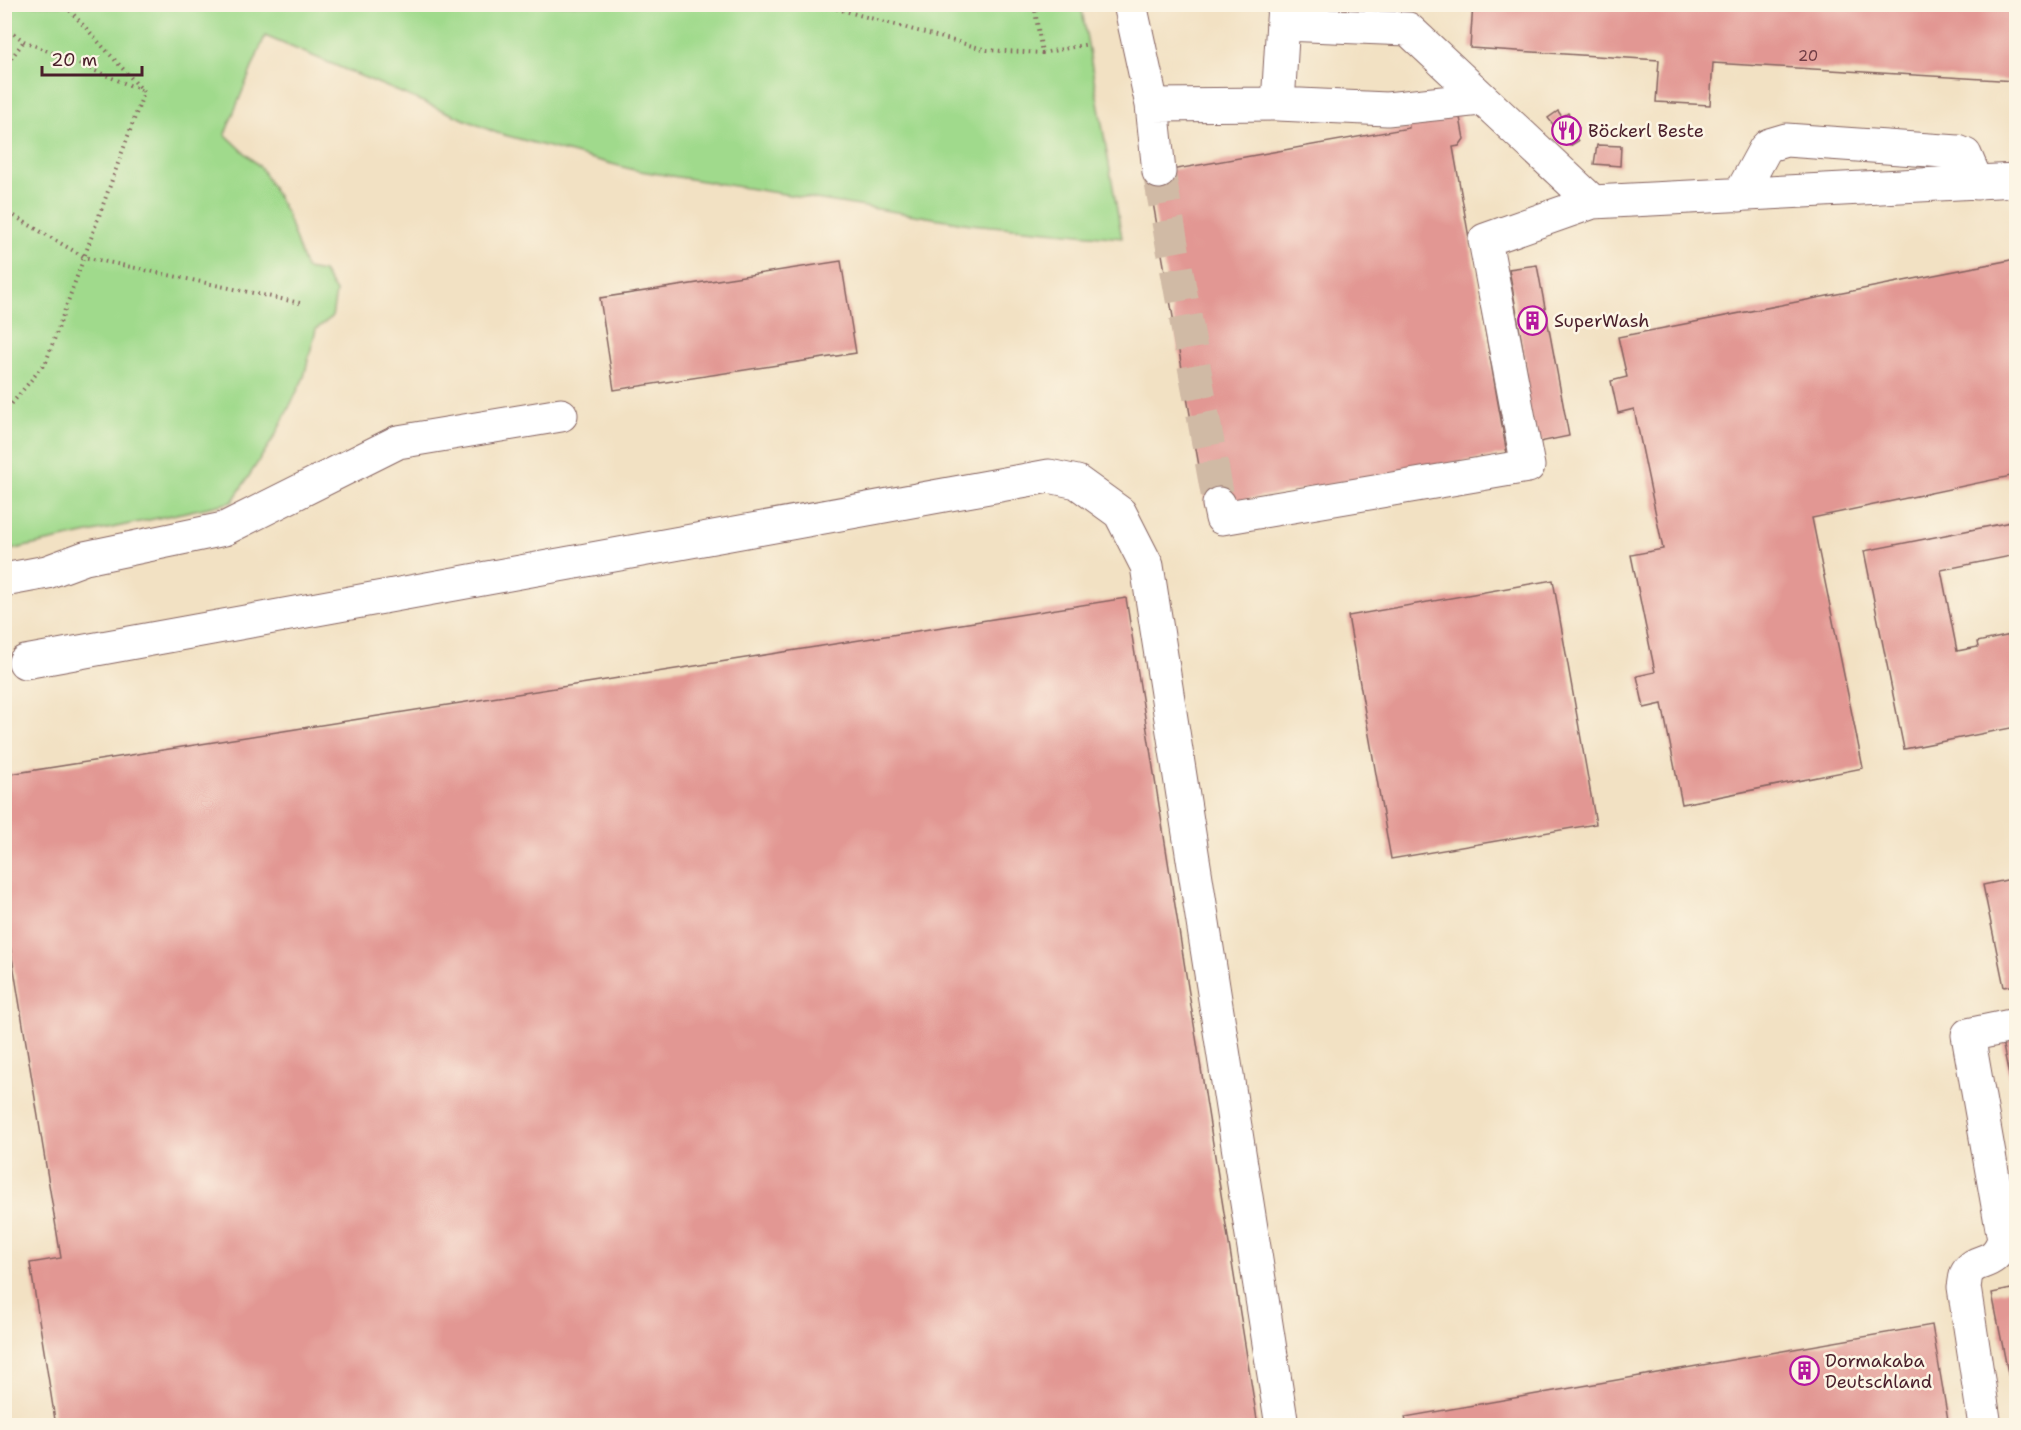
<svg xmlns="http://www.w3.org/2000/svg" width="2021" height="1430" font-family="'Shantell Sans',sans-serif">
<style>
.green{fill:#a0da8c;stroke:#757c5c;stroke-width:1.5}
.building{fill:#e29793}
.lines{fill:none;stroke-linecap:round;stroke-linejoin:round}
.minor-tunnel{stroke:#d0baa5;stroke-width:33;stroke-dasharray:33 16;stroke-linecap:butt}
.minor-casing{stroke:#856360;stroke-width:35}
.path{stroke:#856360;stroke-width:4;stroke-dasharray:1.5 4.5;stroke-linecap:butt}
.minor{stroke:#fff;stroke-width:33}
.labels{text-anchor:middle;stroke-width:5;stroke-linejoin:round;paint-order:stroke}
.number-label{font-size:15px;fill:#703d45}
.poi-label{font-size:18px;fill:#4a1f2b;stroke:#fcf5e5;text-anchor:start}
</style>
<rect width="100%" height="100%" fill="#fcf5e5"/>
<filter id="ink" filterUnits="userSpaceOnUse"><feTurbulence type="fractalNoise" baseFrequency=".0167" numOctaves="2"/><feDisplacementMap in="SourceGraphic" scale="12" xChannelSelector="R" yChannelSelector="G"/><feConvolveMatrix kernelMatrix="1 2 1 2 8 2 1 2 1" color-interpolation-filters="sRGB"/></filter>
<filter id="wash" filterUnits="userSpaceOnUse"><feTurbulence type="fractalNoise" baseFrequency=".008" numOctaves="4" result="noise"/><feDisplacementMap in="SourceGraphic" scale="24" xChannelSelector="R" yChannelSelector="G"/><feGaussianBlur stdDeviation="1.35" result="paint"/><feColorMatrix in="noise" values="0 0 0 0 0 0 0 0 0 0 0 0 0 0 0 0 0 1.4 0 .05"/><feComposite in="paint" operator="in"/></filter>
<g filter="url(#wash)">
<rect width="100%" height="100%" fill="#f2e1c3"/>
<path class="green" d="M4 5H1081L1122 238 971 224 634 170 497 133 265 36 225 134 261 168 286 212 306 269 323 272 336 292 332 317 316 329 304 377 275 436 232 502 5 551Z"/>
<g id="blocks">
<path class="building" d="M1390 4H1419V8L1390 6Z
M1473 4H2016V81L1713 63 1710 105 1656 102 1659 60 1470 48Z
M1558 111 1562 117 1568 113 1579 128 1573 134 1578 141 1570 146 1548 118Z
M1459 112 1464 139 1459 146 1453 147 1507 454 1206 506 1148 174 1409 128 1408 120Z
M1597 145 1621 146 1620 166 1594 164Z
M2016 259V475L1812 518 1863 768 1682 804 1662 704 1644 708 1637 676 1655 672 1631 555 1663 549 1634 409 1618 413 1611 381 1627 377 1618 337Z
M841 261 856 353 614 390 600 298Z
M1537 265 1569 436 1540 442 1515 377 1527 373 1509 269Z
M2016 521V555L1941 570 1957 651 1978 647 1977 642 2016 634V727L1904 749 1864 551Z
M1553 580 1596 824 1391 859 1348 616Z
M1126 598 1258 1426H56L30 1263 61 1258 4 908V775Z
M2016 878V985L2004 987 1983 885Z
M2016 1038V1105H2015L2002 1041Z
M2016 1288V1408H2015L1992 1293Z
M1932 1325 1949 1426H1407L1405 1417Z"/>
</g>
</g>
<g filter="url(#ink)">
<use href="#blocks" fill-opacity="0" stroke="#856360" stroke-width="1.5"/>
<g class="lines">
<path class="minor-tunnel" d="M1159 172 1219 504"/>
<defs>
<path id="minor" d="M1130 4 1152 105 1159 172
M1283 24 1408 29 1593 202
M1278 104 1284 4
M1152 105 1278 104 1387 109 1480 99
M1740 195 1765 149 1769 145 1786 140 1958 152 1965 155 1977 183
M1219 504 1222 518 1528 466 1485 240 1593 202 2016 180
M4 580 47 572 85 558 224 529 398 442 561 415
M25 662 1049 476 1077 482 1120 513 1147 566 1282 1426
M1985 1426 1964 1287C1965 1283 1965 1276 1967 1273 1977 1256 1993 1269 2004 1240L1968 1035 2016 1025"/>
</defs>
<use href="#minor" class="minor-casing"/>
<path class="path" d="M819 4 987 50 1042 53 1034 4
M4 27 24 41 141 90
M1042 53 1089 44
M4 68 24 41
M4 210 84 257 300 303
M4 413 46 362 144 92 64 4"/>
<use href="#minor" class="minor"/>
</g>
</g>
<defs>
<symbol id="restaurant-ring" viewBox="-11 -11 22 22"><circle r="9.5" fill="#fcf5e5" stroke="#b5179e" stroke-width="1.5"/><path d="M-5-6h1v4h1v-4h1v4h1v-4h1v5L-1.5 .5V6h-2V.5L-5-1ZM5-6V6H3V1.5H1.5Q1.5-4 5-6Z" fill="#b5179e"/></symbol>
<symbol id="building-ring" viewBox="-11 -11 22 22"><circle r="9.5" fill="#fcf5e5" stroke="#b5179e" stroke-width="1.5"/><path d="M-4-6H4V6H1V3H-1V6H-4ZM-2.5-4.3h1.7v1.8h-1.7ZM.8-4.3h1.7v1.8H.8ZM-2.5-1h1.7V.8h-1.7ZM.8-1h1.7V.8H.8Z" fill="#b5179e"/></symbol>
</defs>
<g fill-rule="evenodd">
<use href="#restaurant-ring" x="1550" y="114" width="33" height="33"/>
<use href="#building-ring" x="1516" y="304" width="33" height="33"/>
<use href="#building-ring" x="1788" y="1354" width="33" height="33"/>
</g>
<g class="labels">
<g class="number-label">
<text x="1808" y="61">20</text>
</g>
<g class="poi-label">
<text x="1588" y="137">Böckerl Beste</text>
<text x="1554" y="327">SuperWash</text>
<text x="1825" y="1367">Dormakaba<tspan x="1825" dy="21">Deutschland</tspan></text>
</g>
</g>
<rect width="2021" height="1430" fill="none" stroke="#fcf5e5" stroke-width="24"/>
<path d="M42 66v9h100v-9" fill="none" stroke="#4a1f2b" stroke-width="3"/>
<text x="51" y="66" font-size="18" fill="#4a1f2b" stroke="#fcf5e5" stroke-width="4.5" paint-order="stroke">20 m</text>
</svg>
